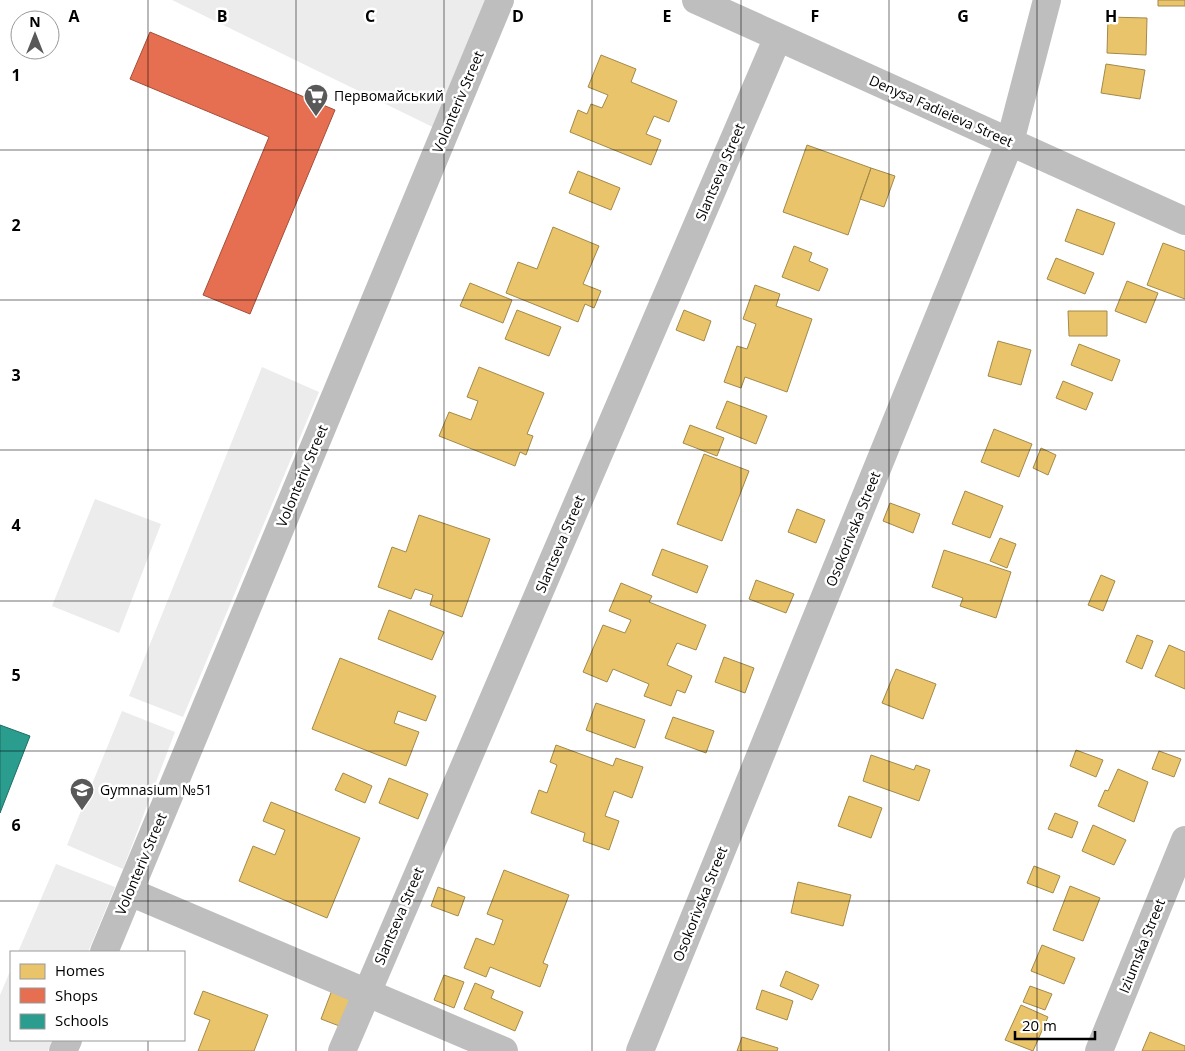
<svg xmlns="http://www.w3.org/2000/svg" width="1185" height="1051" font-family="'Open Sans',sans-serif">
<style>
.green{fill:#ececec}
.homes{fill:#e9c46a;stroke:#a3894a}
.shops{fill:#e76f51;stroke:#a24e39}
.schools{fill:#2a9d8f;stroke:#1d6e64}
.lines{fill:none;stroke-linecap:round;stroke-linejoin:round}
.minor{stroke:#bebebe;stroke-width:28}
.grid{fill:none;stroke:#000;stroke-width:1;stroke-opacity:0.55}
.labels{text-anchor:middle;stroke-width:5;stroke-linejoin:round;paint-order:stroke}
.poi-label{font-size:14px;fill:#000;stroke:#fff;text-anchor:start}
.street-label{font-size:14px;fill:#000;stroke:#fff}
.grid-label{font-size:16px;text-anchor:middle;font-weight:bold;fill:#000;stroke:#fff;stroke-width:5;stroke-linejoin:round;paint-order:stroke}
</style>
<rect width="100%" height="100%" fill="#fff"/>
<path class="green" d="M172 0H500L445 133Z
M262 367 319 392 183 717 129 696Z
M95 499 161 524 119 633 52 606Z
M122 711 175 732 123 869 67 845Z
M56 864 115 887 88 952H18Z
M11 969V1040H52L48 1051H0V995Z"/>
<path class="homes" d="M1158 0H1185V6H1158Z
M1108 17 1147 18 1146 55 1107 53Z
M601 55 636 69 631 82 677 101 669 122 654 116 646 134 661 140 651 165 570 132 578 110 587 114 591 104 602 108 608 95 588 87Z
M1106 64 1145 70 1140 99 1101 93Z
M807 145 871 168 848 235 783 212Z
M871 168 895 176 884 207 860 199Z
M578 171 620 188 611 210 569 193Z
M1077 209 1115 223 1103 255 1065 241Z
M553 227 599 246 583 284 601 291 594 308 585 304 578 322 506 293 518 262 537 269Z
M1163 243 1185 251V299L1147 285Z
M794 246 812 253 809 261 828 269 819 291 782 277Z
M1056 258 1094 273 1085 294 1047 279Z
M1127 281 1158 293 1146 323 1115 311Z
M470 283 512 300 503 323 460 306Z
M755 285 780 294 776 306 812 319 787 392 745 377 741 388 724 382 737 346 747 349 756 324 743 319Z
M517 310 561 327 549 356 505 339Z
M684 310 711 321 704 341 676 330Z
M1068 311H1107V336H1069Z
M998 341 1031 350 1021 385 988 376Z
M1079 344 1120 360 1112 381 1071 365Z
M479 367 544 393 527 434 533 436 526 455 520 452 515 466 439 436 449 412 471 420 478 401 467 397Z
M1063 381 1093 393 1086 410 1056 398Z
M727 401 767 416 756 444 716 428Z
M690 425 724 438 717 456 683 443Z
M994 429 1032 444 1019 477 981 462Z
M1041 448 1056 455 1048 475 1033 468Z
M704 454 749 471 722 541 677 524Z
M965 491 1003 506 990 538 952 524Z
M890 503 920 514 913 533 883 521Z
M797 509 825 520 816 543 788 532Z
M419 515 490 539 462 617 430 605 433 595 415 589 411 599 378 587 392 547 406 552Z
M1000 538 1016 544 1007 568 990 561Z
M662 549 708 566 697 593 652 575Z
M944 550 1011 572 996 618 960 606 963 598 932 587Z
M1101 575 1115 581 1103 611 1088 605Z
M756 580 794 594 786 613 749 599Z
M621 583 652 596 649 602 706 625 696 650 677 643 667 665 692 676 685 693 677 690 671 706 644 696 649 684 613 669 607 682 583 672 603 625 625 633 631 620 609 611Z
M389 610 444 632 432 660 378 639Z
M1137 635 1153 641 1142 669 1126 662Z
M1169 645 1185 652V689L1155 676Z
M724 657 754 668 745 693 715 682Z
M340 658 436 696 426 721 398 711 394 723 419 732 406 766 312 729Z
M896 669 936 684 923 719 882 703Z
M596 703 645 720 635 748 586 730Z
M673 717 714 731 706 753 665 738Z
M556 745 613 766 616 758 643 767 632 798 614 791 605 816 619 821 609 850 583 841 585 833 531 813 539 790 547 793 557 765 550 762Z
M1076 750 1103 760 1096 777 1070 766Z
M1159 751 1181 759 1174 777 1152 769Z
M871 755 914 770 916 765 930 770 919 801 863 781Z
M1118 769 1148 782 1134 822 1098 806 1105 790 1108 791Z
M343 773 372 786 365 803 335 790Z
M389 778 428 794 418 819 379 803Z
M849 796 882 808 871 838 838 826Z
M271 802 360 838 327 918 239 881 253 846 275 855 285 830 263 821Z
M1055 813 1078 822 1072 838 1048 829Z
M1093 825 1126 840 1114 865 1082 851Z
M1034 866 1060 876 1053 893 1027 883Z
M504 870 569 895 543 963 548 965 540 987 490 967 486 977 464 968 476 938 494 945 503 920 487 914Z
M798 882 851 895 843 926 791 913Z
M1070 886 1100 898 1083 941 1053 930Z
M438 887 465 897 458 916 431 906Z
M1042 945 1075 958 1064 984 1031 971Z
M786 971 819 985 812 1000 780 986Z
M444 975 464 982 454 1008 434 1000Z
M475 983 494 991 491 998 523 1012 515 1031 464 1009Z
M1030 986 1052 994 1045 1010 1023 1002Z
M332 990 353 998 342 1027 321 1019Z
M762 990 793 1001 787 1020 756 1009Z
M203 991 268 1015 254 1051H198L210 1020 194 1014Z
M1021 1005 1048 1017 1033 1051 1005 1040Z
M1150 1032 1185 1046V1051H1142Z
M742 1037 778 1048 777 1051H737Z"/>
<path class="shops" d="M150 32 335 110 250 314 203 295 269 137 130 79Z"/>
<path class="schools" d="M0 725 30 736 0 813Z"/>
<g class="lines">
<path class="minor" d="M696 0 1185 221
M130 892 504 1051
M104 952 500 0
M63 1051 68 1040
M342 1051 778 37
M640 1051 1010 142 1047 0
M1099 1051 1185 840"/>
</g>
<path class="grid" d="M148 0V952M296 0V1051M444 0V1051M592 0V1051M741 0V1051M889 0V1051M1037 0V1051M0 150H1185M0 300H1185M0 450H1185M0 601H1185M0 751H1185M0 901H1185M148 1040V1051"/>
<defs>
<symbol id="supermarket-pin" viewBox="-11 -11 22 30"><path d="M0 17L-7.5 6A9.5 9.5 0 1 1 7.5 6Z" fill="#595959" stroke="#fff"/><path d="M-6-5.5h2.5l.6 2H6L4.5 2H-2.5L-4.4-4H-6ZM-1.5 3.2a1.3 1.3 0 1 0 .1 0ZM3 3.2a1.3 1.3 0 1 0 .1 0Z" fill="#fff"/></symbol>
<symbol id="school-pin" viewBox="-11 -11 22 30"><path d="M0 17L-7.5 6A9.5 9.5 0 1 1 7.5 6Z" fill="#595959" stroke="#fff"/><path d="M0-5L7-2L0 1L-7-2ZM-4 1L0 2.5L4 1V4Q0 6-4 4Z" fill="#fff"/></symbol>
</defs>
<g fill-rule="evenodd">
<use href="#supermarket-pin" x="302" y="82" width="28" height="38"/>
<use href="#school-pin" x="68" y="776" width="28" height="38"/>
</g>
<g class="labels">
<g class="poi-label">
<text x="334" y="101">Первомайський</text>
<text x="100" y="795">Gymnasium №51</text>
</g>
<g class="street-label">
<text transform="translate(458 102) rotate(-67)" y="5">Volonteriv Street</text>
<text transform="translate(941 111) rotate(24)" y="5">Denysa Fadieieva Street</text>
<text transform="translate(720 172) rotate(-67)" y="5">Slantseva Street</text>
<text transform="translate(302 476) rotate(-67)" y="5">Volonteriv Street</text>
<text transform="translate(853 529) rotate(-68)" y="5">Osokorivska Street</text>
<text transform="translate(560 544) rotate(-67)" y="5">Slantseva Street</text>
<text transform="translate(141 864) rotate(-67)" y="5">Volonteriv Street</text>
<text transform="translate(700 904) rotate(-68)" y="5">Osokorivska Street</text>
<text transform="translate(399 916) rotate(-67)" y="5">Slantseva Street</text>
<text transform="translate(1142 946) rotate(-68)" y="5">Iziumska Street</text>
</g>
</g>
<g class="grid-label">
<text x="74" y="22">A</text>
<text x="222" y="22">B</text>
<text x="370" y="22">C</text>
<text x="518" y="22">D</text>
<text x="667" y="22">E</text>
<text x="815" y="22">F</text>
<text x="963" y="22">G</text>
<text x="1111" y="22">H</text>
<text x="16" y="81">1</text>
<text x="16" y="231">2</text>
<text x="16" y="381">3</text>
<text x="16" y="531">4</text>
<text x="16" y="681">5</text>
<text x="16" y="831">6</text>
</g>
<rect x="10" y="951" width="175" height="90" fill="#ffffff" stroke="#999999"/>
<rect x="20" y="964" width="25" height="15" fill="#e9c46a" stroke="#999999"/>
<text x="55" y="976" font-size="15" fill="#000000">Homes</text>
<rect x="20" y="988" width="25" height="15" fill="#e76f51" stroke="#999999"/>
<text x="55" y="1001" font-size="15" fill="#000000">Shops</text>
<rect x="20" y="1014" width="25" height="15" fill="#2a9d8f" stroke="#999999"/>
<text x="55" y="1026" font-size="15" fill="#000000">Schools</text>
<g transform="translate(35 35)"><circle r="24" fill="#ffffff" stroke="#999999"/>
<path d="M0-4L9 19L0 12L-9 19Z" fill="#595959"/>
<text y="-8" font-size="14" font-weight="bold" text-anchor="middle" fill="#000000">N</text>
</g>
<path d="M1015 1031v8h80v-8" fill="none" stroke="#000000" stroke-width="2.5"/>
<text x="1022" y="1031" font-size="15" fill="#000000" stroke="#ffffff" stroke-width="4" paint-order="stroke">20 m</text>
</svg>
